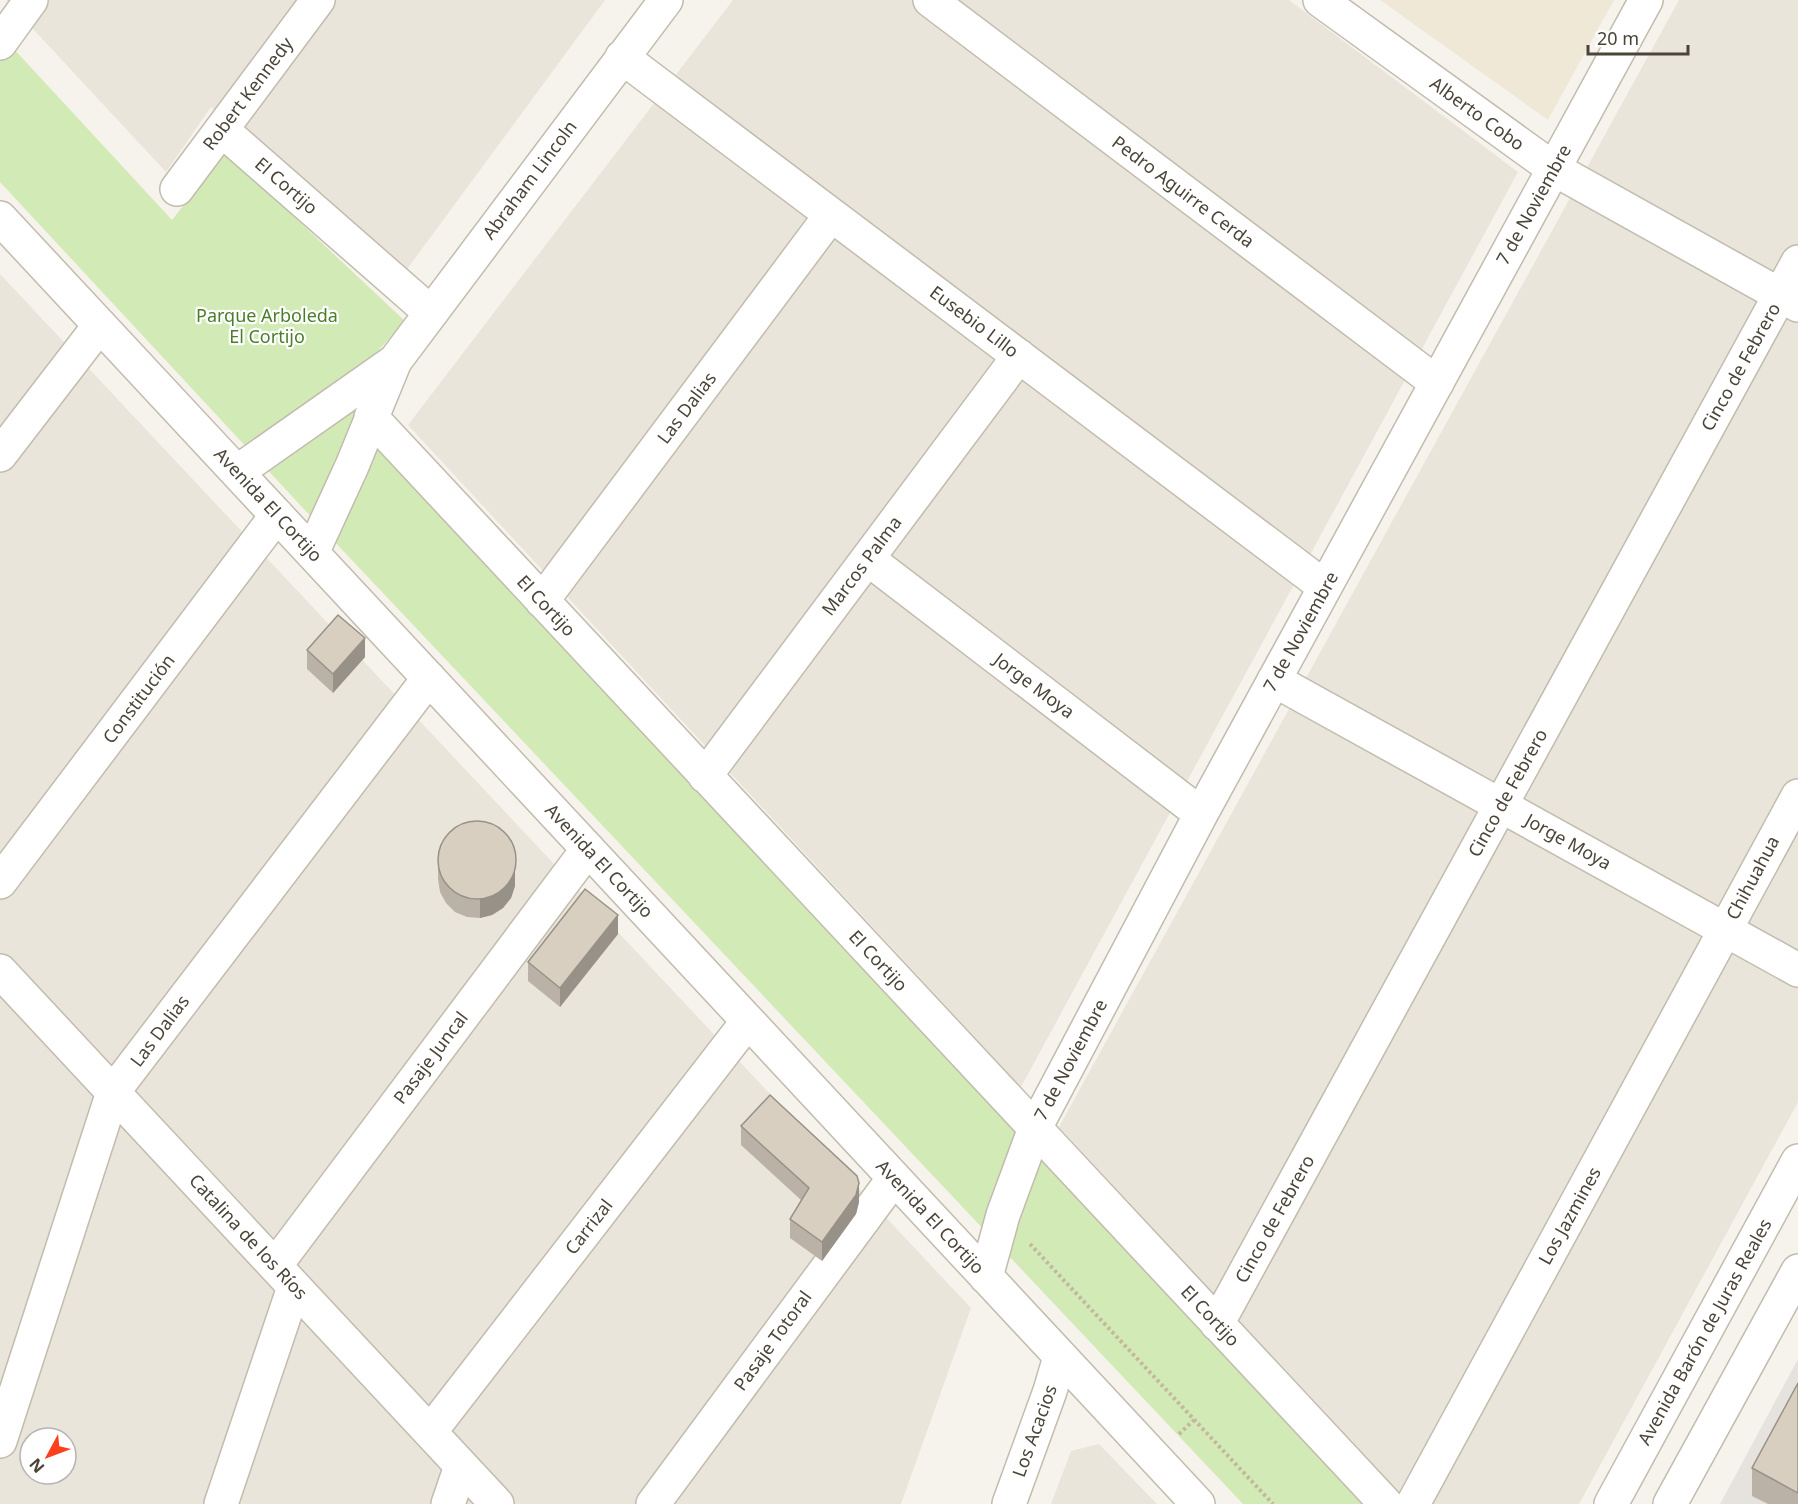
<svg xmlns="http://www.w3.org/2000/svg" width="1798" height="1504" font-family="'Noto Sans',sans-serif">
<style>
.residential{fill:#eae5da;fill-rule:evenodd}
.industrial{fill:#e6e2dd}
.education{fill:#efe8d6}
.green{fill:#d2eab5}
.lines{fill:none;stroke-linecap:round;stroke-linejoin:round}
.minor-casing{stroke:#c2bbae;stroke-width:36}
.path{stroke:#c4b79f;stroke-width:4;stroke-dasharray:3 3;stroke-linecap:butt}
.minor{stroke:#fff;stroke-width:33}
.wall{fill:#bab2a6}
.shaded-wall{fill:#979187}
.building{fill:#d8cfc1;stroke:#979187;stroke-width:1.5}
.labels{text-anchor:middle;stroke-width:4.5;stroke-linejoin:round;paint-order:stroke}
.street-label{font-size:18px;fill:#4b4439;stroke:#fff}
.park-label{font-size:18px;fill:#4a7f2a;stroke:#fff}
</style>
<rect width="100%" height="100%" fill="#f6f3ec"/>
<path class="residential" d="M6 0H605L402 276 211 107 166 172Z
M733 0H1289L1518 172 1021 1087 408 425Z
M1679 0H1798V1102L1579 1504H1408L1059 1127Z
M0 274 971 1308 901 1504H0ZM30 1438H66V1474H30Z
M1099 1444 1157 1504H1051L1071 1451Z"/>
<path class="industrial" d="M1798 1359V1504H1720Z"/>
<path class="education" d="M1380 0H1614L1548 120Z"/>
<path class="green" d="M0 34 172 220 225 152 405 321 347 385 1369 1504H1243L315 521 0 182Z"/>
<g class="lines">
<defs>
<path id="minor" d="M930 0 1437 383
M1320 0 1554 169 1798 305
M0 43 31 0
M622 57 1325 587
M222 130 431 313
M177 189 318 0
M0 218 1198 1504
M371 417 1386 1504
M0 455 100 325
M237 472 395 361
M312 553 352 466 395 361 666 0
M868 559 1201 814
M542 601 831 215
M1274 680 1798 970
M705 776 1019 356
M0 882 277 515
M0 971 497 1504
M275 1266 588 849
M986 1277 1003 1215 1035 1128 1201 814 1646 0
M1217 1324 1798 262
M430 1432 748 1021
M0 1441 113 1092 429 678
M221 1504 294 1287
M448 1504 461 1466
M653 1504 894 1178
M1009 1504 1050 1391 1060 1357
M1413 1504 1798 796
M1611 1504 1798 1161
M1670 1504 1798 1271"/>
</defs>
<use href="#minor" class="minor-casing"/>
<path class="path" d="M1030 1244 1273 1504
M1179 1434 1194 1420"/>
<use href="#minor" class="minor"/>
</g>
<path class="wall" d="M307 650 365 657 333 693 307 669Z
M438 860 515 886 511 898 503 908 492 915 480 918 467 917 455 912 446 903 440 892 438 879Z
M618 934 560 1007 528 981V962Z
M741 1126 859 1202 856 1214 822 1261 790 1238V1219L801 1200 741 1145Z
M1798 1383V1504H1768L1752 1496V1468Z"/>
<path class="shaded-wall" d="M365 638V657L333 693V674Z
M515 867V886L511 898 503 908 492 915 480 918V899Z
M618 915V934L560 1007V988Z
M859 1183V1202L856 1214 822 1261V1242Z"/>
<path class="building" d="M338 615 365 638 333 674 307 650Z
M438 860a39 39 0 1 1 78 0a39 39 0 1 1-78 0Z
M585 889 618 915 560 988 528 962Z
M770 1095 857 1176 859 1183 856 1195 822 1242 790 1219 809 1188 741 1126Z
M1798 1383V1493L1752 1468Z"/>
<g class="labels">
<g class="street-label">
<text transform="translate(248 94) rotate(-53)" y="6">Robert Kennedy</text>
<text transform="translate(1477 114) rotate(36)" y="6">Alberto Cobo</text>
<text transform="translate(530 180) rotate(-53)" y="6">Abraham Lincoln</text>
<text transform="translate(286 186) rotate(41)" y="6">El Cortijo</text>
<text transform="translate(1183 192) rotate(37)" y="6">Pedro Aguirre Cerda</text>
<text transform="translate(1534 205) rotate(-61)" y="6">7 de Noviembre</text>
<text transform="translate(974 322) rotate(37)" y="6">Eusebio Lillo</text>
<text transform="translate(1741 367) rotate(-61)" y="6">Cinco de Febrero</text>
<text transform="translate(687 408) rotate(-53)" y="6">Las Dalias</text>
<text transform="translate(268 505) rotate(47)" y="6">Avenida El Cortijo</text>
<text transform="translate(862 566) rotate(-53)" y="6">Marcos Palma</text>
<text transform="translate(546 606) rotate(47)" y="6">El Cortijo</text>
<text transform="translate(1301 632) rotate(-61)" y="6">7 de Noviembre</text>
<text transform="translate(1034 686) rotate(37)" y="6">Jorge Moya</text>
<text transform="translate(139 699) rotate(-53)" y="6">Constitución</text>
<text transform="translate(1508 793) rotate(-61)" y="6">Cinco de Febrero</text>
<text transform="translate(1568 842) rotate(29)" y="6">Jorge Moya</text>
<text transform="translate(599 861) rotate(47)" y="6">Avenida El Cortijo</text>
<text transform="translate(1753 878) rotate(-62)" y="6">Chihuahua</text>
<text transform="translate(878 961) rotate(47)" y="6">El Cortijo</text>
<text transform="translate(160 1031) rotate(-53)" y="6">Las Dalias</text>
<text transform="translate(431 1058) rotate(-53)" y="6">Pasaje Juncal</text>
<text transform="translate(1071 1060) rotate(-62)" y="6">7 de Noviembre</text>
<text transform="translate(1570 1216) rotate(-61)" y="6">Los Jazmines</text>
<text transform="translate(930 1217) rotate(47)" y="6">Avenida El Cortijo</text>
<text transform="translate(1275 1219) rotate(-61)" y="6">Cinco de Febrero</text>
<text transform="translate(589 1227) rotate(-52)" y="6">Carrizal</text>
<text transform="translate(248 1237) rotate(47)" y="6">Catalina de los Ríos</text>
<text transform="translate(1210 1316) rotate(47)" y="6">El Cortijo</text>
<text transform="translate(1705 1332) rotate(-61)" y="6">Avenida Barón de Juras Reales</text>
<text transform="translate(773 1341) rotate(-54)" y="6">Pasaje Totoral</text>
<text transform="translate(1035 1431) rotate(-70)" y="6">Los Acacios</text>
</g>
<g class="park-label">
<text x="267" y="322">Parque Arboleda<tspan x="267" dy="21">El Cortijo</tspan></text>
</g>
</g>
<g transform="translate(48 1456) rotate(229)"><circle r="28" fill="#ffffff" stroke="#b7b4b0" stroke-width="1.5"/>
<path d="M0-4.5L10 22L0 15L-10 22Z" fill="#fc3f1d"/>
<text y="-9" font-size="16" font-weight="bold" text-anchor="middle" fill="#4b4439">N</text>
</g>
<path d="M1588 45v9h100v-9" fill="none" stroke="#4b4439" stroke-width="3"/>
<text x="1597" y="45" font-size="18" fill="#4b4439" stroke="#ffffff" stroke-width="4.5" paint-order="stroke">20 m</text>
</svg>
